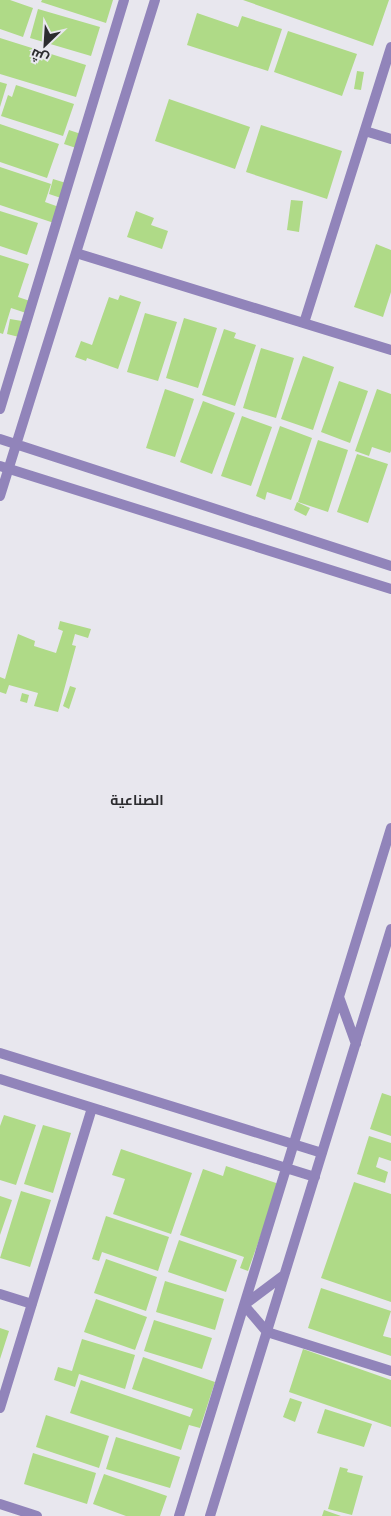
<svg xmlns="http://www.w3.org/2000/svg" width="391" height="1516" font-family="'Varela Round',Cairo,sans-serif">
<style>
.building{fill:#afda87}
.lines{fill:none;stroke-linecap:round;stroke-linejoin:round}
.minor{stroke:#9184ba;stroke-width:10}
.labels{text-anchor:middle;stroke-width:4;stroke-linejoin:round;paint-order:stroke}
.neighbourhood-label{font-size:14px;font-weight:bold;fill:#2c2c2f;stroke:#e8e7ee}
</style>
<rect width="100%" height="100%" fill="#e8e7ee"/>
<path class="building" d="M0 0H10L33 8 23 37 0 29Z
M42 0H113L106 23 41 2Z
M243 0H389L373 46Z
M38 9 100 27 91 56 30 38Z
M197 13 238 27 242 16 282 29 268 71 187 45Z
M288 31 357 54 342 96 274 72Z
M0 38 86 65 76 97 0 74Z
M357 71 364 72 361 90 354 89Z
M0 82 7 84 0 107Z
M16 85 74 104 63 136 1 116 8 95 12 97Z
M169 99 250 127 235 169 155 141Z
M0 124 59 144 47 178 0 162Z
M261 125 342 151 327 199 246 172Z
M69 130 81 134 76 148 64 144Z
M0 167 51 184 45 202 59 207 54 223 0 205Z
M53 179 66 183 61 198 49 194Z
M291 200 303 201 299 232 287 230Z
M0 211 38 223 27 255 0 246Z
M136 211 154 218 151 225 168 231 162 249 127 237Z
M376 244 391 250V292L383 317 354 307Z
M0 255 29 264 18 297 30 301 26 313 11 308 3 334 0 333Z
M120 295 141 302 118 369 87 358 86 361 75 357 81 341 92 345 109 297 118 300Z
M145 313 177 322 158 381 127 372Z
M184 318 217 328 198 388 166 378Z
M10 319 22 321 19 337 7 334Z
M224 329 236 333 234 338 256 345 235 406 202 395Z
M261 348 294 358 276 418 243 408Z
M303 356 334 367 313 430 281 419Z
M339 381 368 391 350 443 321 432Z
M165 389 194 399 175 457 146 448Z
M377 389 391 394V451L390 453 372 447 369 456 355 451Z
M203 401 235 413 212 474 180 462Z
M242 416 272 427 251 486 221 476Z
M280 426 312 438 291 500 267 492 265 500 256 496Z
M318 440 348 450 328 512 298 502Z
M357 454 388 464 368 523 337 512Z
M297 502 310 508 306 516 294 510Z
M60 621 91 629 88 638 75 634 72 645 76 646 58 712 34 706 38 693 9 685 6 694 0 692V677L5 679 18 634 35 641 34 646 56 653 63 631 58 629Z
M70 686 76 688 69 709 63 706Z
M22 693 29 695 27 703 20 701Z
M382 1093 391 1096V1136L370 1129Z
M4 1115 36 1125 16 1185 0 1180V1126Z
M43 1125 71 1133 53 1193 24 1184Z
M369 1136 391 1143V1161L379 1157 376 1167 388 1172 385 1183 357 1174Z
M121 1149 192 1173 171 1234 113 1214 125 1179 112 1175Z
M226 1166 279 1184 248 1271 240 1268 244 1257 180 1235 203 1169 223 1176Z
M354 1182 391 1194V1302L321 1278Z
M21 1191 51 1200 30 1267 0 1258Z
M0 1196 12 1200 0 1235Z
M106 1216 169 1237 158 1271 102 1252 99 1261 92 1259Z
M179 1240 237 1260 226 1292 168 1272Z
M106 1259 157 1277 146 1311 94 1293Z
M165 1281 224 1299 215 1330 156 1312Z
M321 1288 391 1311 383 1336 391 1338V1356L308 1328Z
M96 1299 147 1317 135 1350 84 1332Z
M154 1320 212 1338 202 1369 144 1351Z
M0 1328 9 1331 0 1359Z
M82 1339 135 1355 125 1389 79 1374 75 1387 54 1380 58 1367 72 1371Z
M303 1349 391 1380V1427L289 1392Z
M143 1357 215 1382 200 1428 189 1425 181 1450 70 1413 81 1380 190 1417 193 1409 132 1389Z
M290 1398 302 1402 295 1422 283 1417Z
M325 1409 372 1424 364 1447 317 1433Z
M46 1415 109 1436 99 1468 36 1447Z
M116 1437 180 1457 170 1488 106 1469Z
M33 1453 96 1473 87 1504 24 1484Z
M340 1467 348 1469 347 1472 363 1476 352 1515 328 1509Z
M104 1474 167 1496 160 1516H126L93 1504Z
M324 1510 341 1516H322Z"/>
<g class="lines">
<path class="minor" d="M365 131 391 139
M76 253 391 350
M304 323 391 47
M0 409 124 0
M0 439 391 566
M0 466 391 589
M0 496 155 0
M339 997 356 1044
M0 1053 322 1153
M0 1079 315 1177
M284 1275 244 1305 267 1332 391 1371
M0 1294 32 1304
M0 1408 92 1108
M0 1504 37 1516
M179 1516 391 828
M210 1516 391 929"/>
</g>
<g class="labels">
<g class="neighbourhood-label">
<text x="137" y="805">الصناعية</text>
</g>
</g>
<g transform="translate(45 45) rotate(205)" stroke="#e8e7ee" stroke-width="4" paint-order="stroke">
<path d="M0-4L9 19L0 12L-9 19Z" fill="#2c2c2f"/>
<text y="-8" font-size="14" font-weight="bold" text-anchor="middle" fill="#2c2c2f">ش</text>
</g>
</svg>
